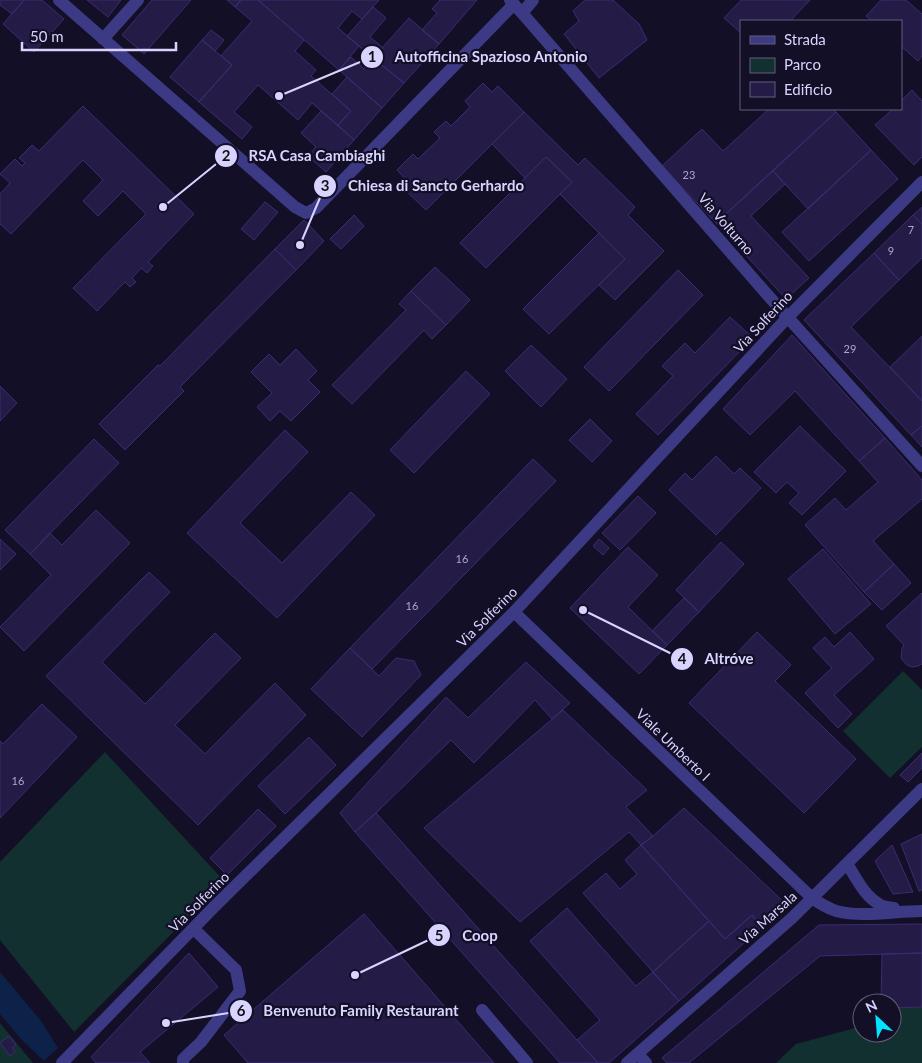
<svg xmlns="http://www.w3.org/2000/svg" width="922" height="1063" font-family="Lato,sans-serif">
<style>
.green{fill:#12302f}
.water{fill:#0c2248}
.pier{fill:#130f26}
.building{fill:#241b47;stroke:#3b2d73}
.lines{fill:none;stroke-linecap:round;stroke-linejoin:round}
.service{stroke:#3d3a85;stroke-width:12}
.pedestrian{stroke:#3d3a85;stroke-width:12}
.minor{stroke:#3d3a85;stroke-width:12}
.tertiary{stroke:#3d3a85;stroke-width:12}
.labels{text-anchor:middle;stroke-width:4.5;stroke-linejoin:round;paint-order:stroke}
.number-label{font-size:11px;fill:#aca6d1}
.street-label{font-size:14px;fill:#d9d4ff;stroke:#130f26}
.leader{fill:none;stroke:#d9d4ff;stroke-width:2}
.callout-dot{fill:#d9d4ff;stroke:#130f26;stroke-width:2}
.mark-label{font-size:15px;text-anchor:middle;font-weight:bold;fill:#111}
.callout-label{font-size:15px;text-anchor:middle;font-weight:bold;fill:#d9d4ff;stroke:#130f26;stroke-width:4.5;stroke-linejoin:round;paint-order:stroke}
</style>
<rect width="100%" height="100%" fill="#130f26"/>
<path class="green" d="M903 671 922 690V747L890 778 843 731Z
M105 752 224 881 74 1032 0 940V862Z
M922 1007V1063H776L796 1044 859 1027H862V1033H892L893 1008Z
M0 1023 33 1063H0Z"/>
<path class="water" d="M0 972 41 1021 58 1048 71 1063H46L21 1039 0 1014Z"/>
<path class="pier" d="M58 1048 71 1063H46L44 1061Z"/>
<path class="building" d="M0 0H24L12 14 0 5Z
M24 0H42L64 19 34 52 3 24Z
M87 0H121L108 17Z
M152 0H191L144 54 122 35Z
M227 0H241L235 7Z
M241 0H258L304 40 295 51 316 70 311 76 351 111 338 125 312 103 298 120 258 85 234 112 252 127 242 139 199 102 232 65 221 56 252 21 235 7Z
M258 0H379L362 19 352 11 338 28 359 46 339 70Z
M440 0H477L439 44 422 30 437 13 432 9Z
M585 0H613L639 24 647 40 599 78 564 34 579 21 573 11Z
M741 0H810L790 21H741V33L724 18Z
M881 0H906L922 14V56L918 61 901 46V21H872L866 16Z
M373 7 386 18 370 37 383 48 373 58 347 36Z
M409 18 439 44 404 83 373 58Z
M211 30 224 40 215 51 202 40Z
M202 40 232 65 199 102 170 77Z
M351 57 364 69 373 58 404 83 382 108 339 70Z
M347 77 382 108 354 140 338 125 351 111 332 94Z
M483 83 492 92 498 86 524 112 426 210 403 188 409 183 397 170 413 154 418 159 440 138 434 132 446 121 451 126 470 107 465 101Z
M912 90 922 101V157L914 165 875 125 893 109H901V101Z
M83 106 194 214 148 262 153 266 147 273 141 268 132 278 136 282 130 287 125 282 97 311 73 288 146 214 123 191 98 216 83 201 103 180 83 160 11 234 0 224V194L10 183 0 174 15 159 22 166 25 163 19 158 32 145 39 151Z
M769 109H833L836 112 716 223 662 166 702 129 723 151Z
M321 111 354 140 326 172 308 156 316 147 301 133Z
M524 112 578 165 585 158 635 207 628 215 664 251 615 300 599 285 625 259 560 194 572 182 546 157 525 178 492 144Z
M836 112 871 150 808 209 773 171Z
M871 150 898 179 809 261 782 232Z
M546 157 572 182 486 268 460 243Z
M773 171 785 184 751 216 809 278 786 299 716 223Z
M265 202 278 212 254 240 241 229Z
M922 207V224L913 215Z
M354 215 364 226 341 249 330 239Z
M913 215 922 224V258L899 280 874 253Z
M304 220 324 241 296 270 275 249Z
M599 233 625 259 549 334 523 309Z
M275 249 296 270 180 387 184 391 125 450 99 424 158 365 160 366Z
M874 253 899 280 851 327 922 401V426L911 435 804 320Z
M435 267 470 300 446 325 411 291Z
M678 270 703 295 609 391 584 367Z
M411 291 446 325 432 339 424 330 352 404 332 385 406 310 399 304Z
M730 317 753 338 658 435 636 414 673 376 662 366 685 343 695 353Z
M792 335 885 438 859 461 795 391 750 435 723 409Z
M922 336V401L890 367Z
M531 345 567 379 541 407 505 371Z
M296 349 317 371 308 380 320 392 291 421 280 411 270 421 257 407 272 393 251 372 269 354 280 365Z
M466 371 490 394 414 473 390 450Z
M0 386 17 403 0 421Z
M590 419 612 441 592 462 569 440Z
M800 426 846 471 802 515 789 503 799 493 787 482 776 493 754 472Z
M922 426V447L911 435Z
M285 430 308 452 240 523 282 563 351 492 375 515 277 618 187 533Z
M885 438 922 480V499L873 541 894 564 864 592 805 525 835 498 846 510 878 482 859 461Z
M94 439 119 463 30 554 5 530Z
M716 456 734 474 740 468 761 488 716 535 669 490 685 473 692 480Z
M533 459 556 481 372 669 350 648Z
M638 496 656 513 620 550 602 533Z
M96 510 130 543 24 651 0 627 51 575 30 554 50 533 62 545Z
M0 539 16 554 0 570Z
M599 539 609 548 603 555 593 546Z
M721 542 744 564 699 612 676 590Z
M628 547 658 575 628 607 667 645 639 674 570 608Z
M823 549 871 604 835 634 788 579Z
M894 564 911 583 882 610 864 592Z
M149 572 170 592 102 662 145 704 215 633 241 658 175 725 205 754 275 683 306 715 198 825 46 676Z
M922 593V664L918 666 912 667 907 665 901 658 902 649 904 645 886 626Z
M684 598 699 612 667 645 652 631Z
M757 632 791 665 775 681 856 759 804 813 689 703Z
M850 632 874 659 834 695 852 714 838 728 805 693 832 668 813 648 825 637 834 647Z
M350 648 379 676 396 658 414 661 421 675 362 737 311 689Z
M526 662 570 703 552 719 535 700 474 763 451 740 376 813 355 832 340 813 446 697 468 718Z
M42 704 77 737 0 818V741L3 744Z
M563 710 647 790 626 807 653 836 641 845 629 832 520 922 424 828Z
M309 737 336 765 285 814 258 786Z
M922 753V768L908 782 900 775Z
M684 808 788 906 762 927 752 915 725 939 641 845 653 836Z
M258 809 276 826 227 875 210 858Z
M376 813 577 1040 598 1063H560L355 832Z
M922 834V890L919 891 901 844Z
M641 845 709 921 653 972 583 893 606 873 620 889 637 874 625 860Z
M892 845 913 892 893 894 875 861Z
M567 908 636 986 653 972 679 1001 609 1063H598L577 1040 600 1020 530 941Z
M364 914 494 1063H248L224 1035Z
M752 915 762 927 679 1001 653 972 709 921 725 939Z
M922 924V953L820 956 690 1062V1063H667L662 1058 819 925Z
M189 953 218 987 140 1052 150 1063H96L91 1057Z
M922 953V1007L892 1008V1003H881L882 954Z
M9 1036 16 1045 12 1048 15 1052 10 1056 0 1043Z"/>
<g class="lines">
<path class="service" d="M482 1010 527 1063
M638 1054 646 1063"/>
<path class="pedestrian" d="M183 1063V1059L201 1042 240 991 236 970 194 929"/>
<path class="minor" d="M59 0 295 207 306 213 316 208 514 4
M510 0 522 13 772 300 922 466
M522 13 533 0
M103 39 138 0
M514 612 812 898
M62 1063 214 907 514 612 788 317 922 182"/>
<path class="tertiary" d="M847 864C856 877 864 896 879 904 883 907 889 907 894 908
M812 898C819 903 828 908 836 911 864 918 894 911 922 911
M627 1063 792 918 922 789"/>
</g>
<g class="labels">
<g class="number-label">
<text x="689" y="179">23</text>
<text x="911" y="234">7</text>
<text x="891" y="255">9</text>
<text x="850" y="353">29</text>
<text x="462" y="563">16</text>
<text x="412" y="610">16</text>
<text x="18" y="785">16</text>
</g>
<g class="street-label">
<text transform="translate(726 224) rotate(49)" y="5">Via Volturno</text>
<text transform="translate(763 322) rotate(-47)" y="5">Via Solferino</text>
<text transform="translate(487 617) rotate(-45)" y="5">Via Solferino</text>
<text transform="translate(673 745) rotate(44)" y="5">Viale Umberto I</text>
<text transform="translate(199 902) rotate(-45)" y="5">Via Solferino</text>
<text transform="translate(768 918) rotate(-42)" y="5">Via Marsala</text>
</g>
</g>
<path class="leader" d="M279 96L372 57M163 207L226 156M300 245L325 186M583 610L682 659M355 975L439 935M166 1023L241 1011"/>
<g class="callout-dot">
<circle cx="279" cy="96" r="5"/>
<circle cx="163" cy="207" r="5"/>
<circle cx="300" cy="245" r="5"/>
<circle cx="583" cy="610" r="5"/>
<circle cx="355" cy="975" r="5"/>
<circle cx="166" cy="1023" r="5"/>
<circle cx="372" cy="57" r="12"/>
<circle cx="226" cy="156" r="12"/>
<circle cx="325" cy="186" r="12"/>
<circle cx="682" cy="659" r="12"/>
<circle cx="439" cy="935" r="12"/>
<circle cx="241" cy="1011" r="12"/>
</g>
<g class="mark-label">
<text x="372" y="62">1</text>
<text x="226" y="161">2</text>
<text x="325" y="191">3</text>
<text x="682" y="664">4</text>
<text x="439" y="941">5</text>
<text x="241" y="1016">6</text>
</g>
<g class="callout-label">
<text x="491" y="62">Autofficina Spazioso Antonio</text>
<text x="317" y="161">RSA Casa Cambiaghi</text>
<text x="436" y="191">Chiesa di Sancto Gerhardo</text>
<text x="729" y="664">Altróve</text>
<text x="480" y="941">Coop</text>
<text x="361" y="1016">Benvenuto Family Restaurant</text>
</g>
<rect x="740" y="20" width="162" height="90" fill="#130f26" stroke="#625e7d"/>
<rect x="750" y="36" width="25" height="8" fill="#3d3a85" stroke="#625e7d"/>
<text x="784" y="45" font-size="15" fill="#d9d4ff">Strada</text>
<rect x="750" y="58" width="25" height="15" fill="#12302f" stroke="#625e7d"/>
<text x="784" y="70" font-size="15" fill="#d9d4ff">Parco</text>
<rect x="750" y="82" width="25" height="15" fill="#241b47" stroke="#625e7d"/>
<text x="784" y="95" font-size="15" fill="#d9d4ff">Edificio</text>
<g transform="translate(877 1018) rotate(334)"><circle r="24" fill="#130f26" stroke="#625e7d"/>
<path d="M0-4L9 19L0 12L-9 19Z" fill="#00e5ff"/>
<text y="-8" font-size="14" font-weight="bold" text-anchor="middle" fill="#d9d4ff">N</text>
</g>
<path d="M22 42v8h154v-8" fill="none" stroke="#d9d4ff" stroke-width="2.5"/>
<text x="30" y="42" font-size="15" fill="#d9d4ff" stroke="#130f26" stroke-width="4" paint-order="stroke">50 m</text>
</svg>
